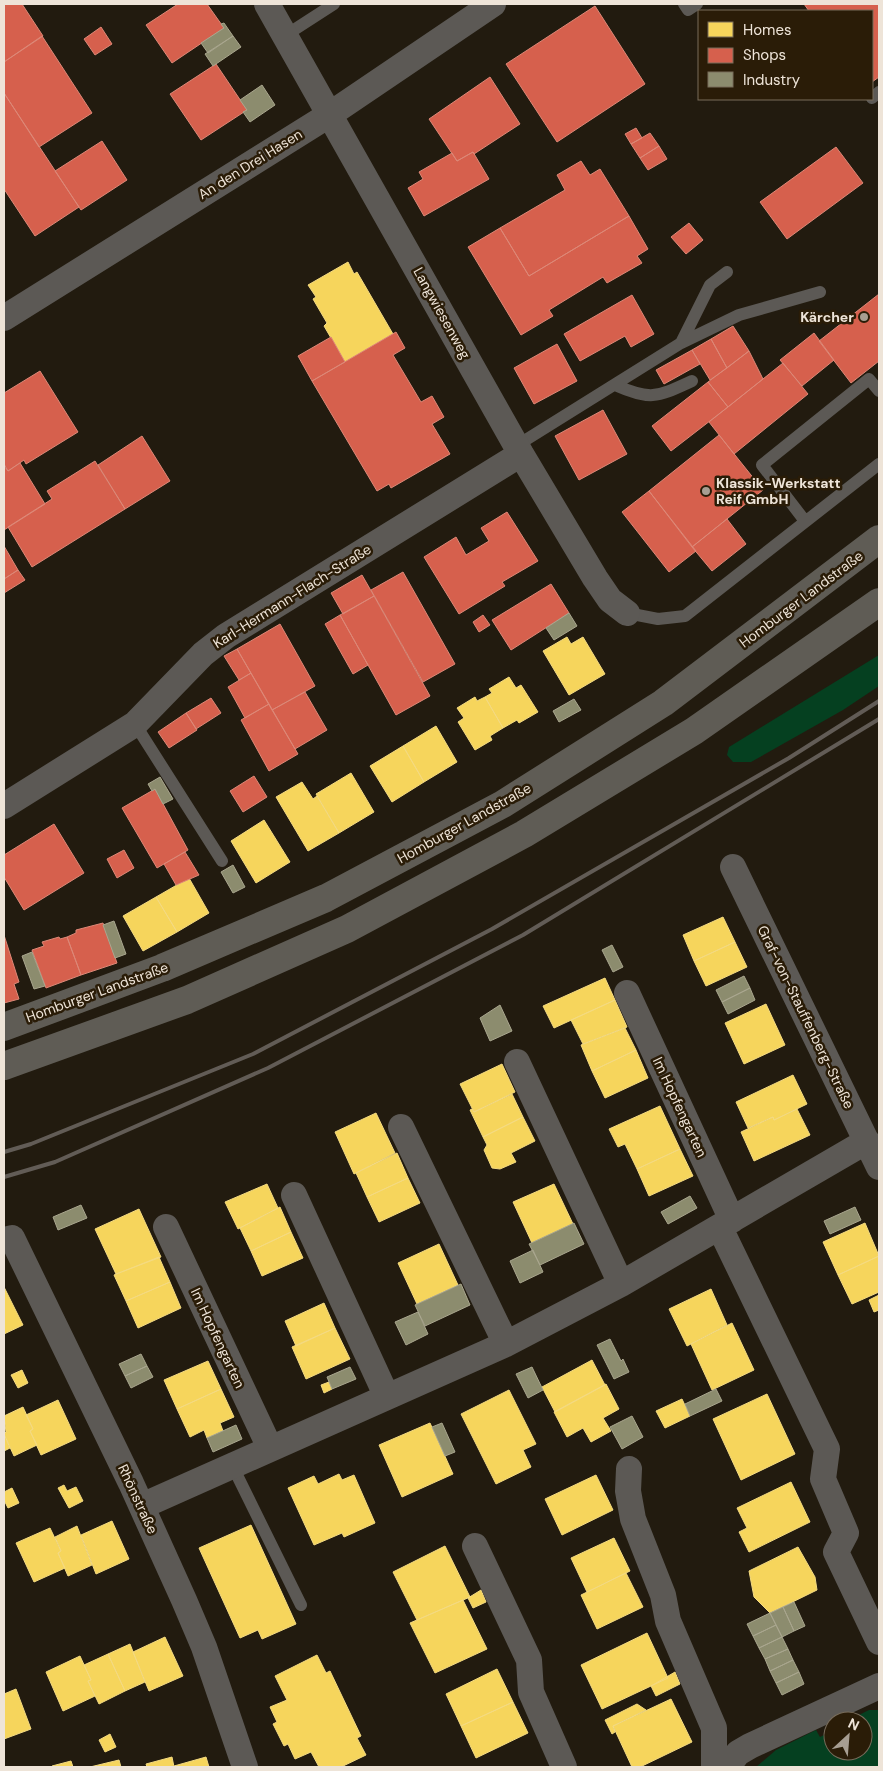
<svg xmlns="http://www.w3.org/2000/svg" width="883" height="1771" font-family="'DM Sans',sans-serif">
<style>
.green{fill:#054020}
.homes{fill:#f6d55c;stroke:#f4da81}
.shops{fill:#d6604d;stroke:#d87}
.industry{fill:#8c8c6e;stroke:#a9a68e}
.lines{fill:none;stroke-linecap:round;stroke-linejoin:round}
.service{stroke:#5c5955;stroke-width:12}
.minor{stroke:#5c5955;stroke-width:26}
.secondary{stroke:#5f5c55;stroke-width:28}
.rail{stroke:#625c56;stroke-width:4}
.poi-dot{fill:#a79e92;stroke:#2a1c07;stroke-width:2}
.labels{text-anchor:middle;stroke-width:5;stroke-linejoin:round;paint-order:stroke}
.street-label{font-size:14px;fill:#eee4d8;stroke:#2a1c07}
.poi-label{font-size:14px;font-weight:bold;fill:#eee4d8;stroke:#2a1c07;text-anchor:end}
</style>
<rect width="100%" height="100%" fill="#221b0f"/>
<path class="green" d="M879 655V686L843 710 751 762H733L727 755 729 747Z
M869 1710H879V1767H756L776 1750 816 1730 820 1737 828 1733 833 1739V1751H863V1721H847Z"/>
<path class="homes" d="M348 262 354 274 357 272 393 334 345 362 324 326 327 323 313 299 316 297 308 285Z
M567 637 571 644 583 637 605 674 569 695 543 651Z
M509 677 516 688 521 685 538 712 519 723 517 720 503 728 485 697 492 693 489 689Z
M475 697 477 701 485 697 503 728 490 736 492 740 475 750 458 722 464 718 457 708Z
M436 726 457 762 424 782 403 746Z
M403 746 424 782 392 802 370 766Z
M351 773 374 812 339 833 316 794Z
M302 782 313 799 317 796 339 833 308 851 276 797Z
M264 820 290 862 256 883 231 841Z
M189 878 209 913 177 932 156 897Z
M156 897 177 932 143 951 123 916Z
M723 917 735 942 694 961 683 935Z
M735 942 747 967 706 986 694 961Z
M605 978 615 1000 554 1028 543 1006Z
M615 1000 627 1027 583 1044 571 1020Z
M766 1004 785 1045 744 1064 725 1023Z
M625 1028 636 1050 592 1071 581 1045Z
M636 1050 648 1078 605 1098 592 1071Z
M502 1064 515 1092 474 1112 460 1084Z
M793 1075 807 1104 774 1120 773 1117 748 1128 736 1102Z
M512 1094 523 1117 483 1137 470 1110 472 1109 474 1112Z
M660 1106 680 1149 637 1169 625 1144 618 1147 609 1129Z
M797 1109 810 1135 754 1161 741 1132 773 1117 774 1120Z
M376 1113 395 1153 354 1174 335 1132Z
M523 1117 535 1141 511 1153 516 1162 500 1169 492 1168 484 1150 487 1145 483 1137Z
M680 1149 693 1176 649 1196 637 1169Z
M397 1153 408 1178 367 1197 356 1173Z
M408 1178 420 1203 379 1222 367 1197Z
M267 1184 278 1208 238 1229 225 1202Z
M554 1184 573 1224 532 1243 513 1202Z
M280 1207 291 1232 251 1251 240 1228Z
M139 1209 161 1257 116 1274 95 1229Z
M865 1223 879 1256 838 1275 823 1242Z
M291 1232 303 1258 262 1276 251 1251Z
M439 1244 458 1285 417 1304 398 1263Z
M879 1256V1292L852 1304 838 1275Z
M159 1257 170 1282 126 1301 114 1275Z
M170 1282 181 1308 138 1328 126 1301Z
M4 1287 23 1325 4 1334Z
M711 1289 727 1325 687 1346 669 1309Z
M879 1295V1310L874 1312 869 1300Z
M324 1303 335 1328 296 1346 285 1321Z
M732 1323 754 1370 712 1390 691 1344Z
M335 1328 350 1359 306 1379 292 1347Z
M592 1360 605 1385 555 1412 542 1387Z
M208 1361 221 1389 177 1409 164 1380Z
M22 1370 28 1383 18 1388 11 1375Z
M329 1382 332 1389 324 1393 321 1385Z
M606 1384 619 1409 603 1418 611 1431 591 1442 583 1428 567 1437 554 1412Z
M221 1389 234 1417 220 1423 223 1431 207 1438 204 1430 190 1437 177 1409Z
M509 1390 536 1444 523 1450 531 1467 496 1484 461 1414Z
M767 1394 795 1454 741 1480 713 1419Z
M682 1399 690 1416 665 1428 656 1411Z
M58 1400 76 1439 41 1455 30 1431 33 1429 26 1415Z
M23 1407 33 1429 30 1431 37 1445 14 1456 4 1434 6 1432 4 1416Z
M430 1423 453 1474 402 1497 379 1445Z
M4 1434 10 1448 4 1451Z
M339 1474 342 1480 354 1475 375 1523 344 1537 342 1533 314 1545 288 1488 314 1476 318 1484Z
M596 1475 613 1510 562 1535 545 1499Z
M791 1482 810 1522 749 1552 739 1532 747 1528 737 1508Z
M64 1485 67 1491 76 1487 83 1501 69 1508 58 1488Z
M12 1488 19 1503 8 1508 4 1500V1492Z
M112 1521 129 1559 96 1574 81 1535Z
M251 1525 296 1624 262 1639 258 1630 240 1638 199 1548Z
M77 1526 92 1565 68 1576 58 1553 61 1551 55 1537Z
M50 1528 61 1551 58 1553 65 1568 34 1582 16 1543Z
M614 1538 630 1571 587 1592 571 1558Z
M445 1546 470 1597 417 1620 393 1572Z
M798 1547 815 1577 817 1590 770 1613 754 1597 749 1571Z
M626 1573 643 1607 597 1629 581 1595Z
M481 1590 486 1602 473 1608 468 1598Z
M463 1600 487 1649 435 1673 410 1623Z
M647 1633 668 1678 602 1709 581 1665Z
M165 1637 183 1676 149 1691 133 1652Z
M130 1644 145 1682 125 1691 108 1654Z
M108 1654 125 1691 99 1704 88 1681 91 1680 84 1665Z
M317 1655 326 1673 330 1671 361 1736 357 1738 366 1755 341 1767H319L311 1752 295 1759 288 1744 284 1746 273 1724 277 1722 270 1707 287 1700 275 1676Z
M80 1656 91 1680 88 1681 95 1696 63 1711 46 1672Z
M497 1669 513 1702 461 1726 446 1694Z
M675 1672 680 1684 656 1696 651 1686Z
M16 1689 31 1729 4 1739V1694Z
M671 1699 692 1742 640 1767H632L613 1726Z
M513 1702 528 1733 476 1758 461 1726Z
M637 1704 646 1710 613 1726 615 1732 612 1734 605 1720Z
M110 1734 116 1747 105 1752 99 1740Z
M172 1757 174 1767H147L146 1764Z
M206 1757 209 1767H174V1766Z
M119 1760 121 1767H90Z
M71 1761 73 1767H52V1766Z"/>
<path class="shops" d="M4 4H22L43 36 4 62Z
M178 4H207L224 28 172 63 146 25Z
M804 4H879V77L872 82V11H809Z
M595 6 645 84 557 142 506 64Z
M101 27 112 44 95 55 84 39Z
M42 36 92 113 39 147 4 93V62Z
M216 64 247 110 201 140 170 94Z
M490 77 520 124 474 154 473 152 457 161 429 119Z
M4 93 79 207 35 236 4 189Z
M636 128 642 138 631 144 625 134Z
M650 133 659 146 640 158 631 144Z
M102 141 127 180 81 210 55 171Z
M659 146 667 159 648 170 640 158Z
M836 147 863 183 787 239 760 202Z
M473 152 489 179 424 216 408 188 423 179 419 172 452 153 457 161Z
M581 161 590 175 600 169 629 216 529 276 500 228 565 190 557 175Z
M629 216 648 249 637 256 642 263 607 283 603 277 549 310 553 316 521 335 468 247 500 228 529 276Z
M689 223 703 240 686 254 671 237Z
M879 294V361L851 383 819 341Z
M632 295 654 334 631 347 625 336 580 361 564 334Z
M733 326 749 351 727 368 711 339Z
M396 332 405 348 393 355 421 402 432 396 444 417 432 424 450 454 391 488 389 484 377 491 312 381Z
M814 333 834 360 802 386 780 360Z
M331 337 345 362 312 381 298 356Z
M711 339 727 368 710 380 692 350Z
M557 344 577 381 534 404 514 368Z
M692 350 700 364 664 384 656 370Z
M749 351 763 379 728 407 708 382Z
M783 363 808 394 734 454 709 422Z
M40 371 78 432 26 464 24 460 8 471 4 464V393Z
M708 382 728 407 671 451 652 426Z
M603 410 627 454 579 480 555 436Z
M719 435 763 490 692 547 649 491Z
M142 436 170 481 125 509 98 465Z
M95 461 125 509 32 567 8 527 52 499 47 491Z
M20 463 45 504 4 530V466L8 471Z
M649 491 696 551 669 572 622 512Z
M507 512 538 561 502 582 505 586 459 614 424 557 456 537 466 555 489 541 481 528Z
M727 519 746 544 712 571 692 547Z
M4 546 18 570 4 579Z
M18 570 25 580 4 593V579Z
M403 572 455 664 423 682 371 590Z
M362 575 374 596 343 614 331 593Z
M551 584 569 613 511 650 492 620Z
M374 596 430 696 396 715 340 615Z
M340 615 368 665 353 674 325 624Z
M483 615 490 625 479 632 473 622Z
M280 624 315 686 272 710 237 649Z
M237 649 251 673 239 680 224 656Z
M251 673 269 704 245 718 228 687Z
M305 692 327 730 295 749 272 710Z
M211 698 221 713 196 729 186 713Z
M269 704 298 754 269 771 241 720Z
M186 713 197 730 169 748 158 732Z
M254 776 267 797 243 812 230 791Z
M155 789 188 850 157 868 122 808Z
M54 824 84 873 24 910 4 877V855Z
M124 850 134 868 117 878 107 859Z
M185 852 199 875 176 885 164 864Z
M103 923 117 963 81 975 67 937 76 933V930Z
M4 935 19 982 14 984 19 999 4 1003Z
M59 937 60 939 67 937 81 975 46 988 32 950 44 946 42 942Z"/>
<path class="industry" d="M224 23 233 36 208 53 201 43 224 28 221 24Z
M233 36 241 47 213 66 205 54Z
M262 85 275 105 250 122 243 112 247 110 240 100Z
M569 613 577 626 554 640 546 628Z
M574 699 581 710 559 722 553 711Z
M160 777 173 799 163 804 155 789 152 791 148 784Z
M233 865 245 887 233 893 221 872Z
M114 921 126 954 115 958 103 925Z
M612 945 623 967 613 972 602 950Z
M32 952 45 986 34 989 22 956Z
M744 976 750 988 722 1002 716 990Z
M750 988 755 1000 728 1014 722 1002Z
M500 1005 512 1031 490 1041 480 1018Z
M690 1196 697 1208 668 1224 661 1212Z
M81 1205 87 1218 58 1230 53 1217Z
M855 1207 861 1220 830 1234 824 1221Z
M574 1223 584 1244 540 1265 529 1244Z
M533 1250 543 1272 520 1283 510 1261Z
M461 1284 470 1305 425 1326 415 1305Z
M418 1312 428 1334 406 1345 395 1322Z
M610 1339 621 1361 623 1359 629 1372 614 1379 597 1345Z
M141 1354 147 1366 125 1376 119 1364Z
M147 1366 153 1377 131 1388 125 1376Z
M350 1367 356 1379 332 1389 327 1377Z
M532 1367 543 1390 528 1398 516 1374Z
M716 1389 722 1401 690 1416 685 1404Z
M632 1416 643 1437 622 1449 610 1427Z
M442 1423 455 1452 445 1456 432 1427Z
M236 1425 242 1439 213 1452 207 1438Z
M794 1602 805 1626 794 1631 783 1607Z
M783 1607 794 1631 782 1637 770 1613Z
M770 1613 776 1625 753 1636 747 1624Z
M776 1625 782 1637 759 1648 753 1636Z
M782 1637 788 1649 765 1659 759 1648Z
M788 1649 793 1660 770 1671 765 1659Z
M793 1660 799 1672 776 1683 770 1671Z
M799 1672 804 1684 782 1695 776 1683Z"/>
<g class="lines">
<path class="service" d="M684 4 688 10 697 4
M286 35 334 4
M872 98 879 92
M681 343 739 315 820 292
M615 385C651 401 657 397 692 381
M516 446 681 343 710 285 727 272
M805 521 762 465 869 379 879 391
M627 613 658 619 685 616 879 464
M135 724 222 861
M232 1465 301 1605"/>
<path class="minor" d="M267 4 521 454 595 578 610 600 627 613
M4 318 329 115 493 4
M4 806 135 724 203 654 226 636 521 454
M733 867 879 1167
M627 993 732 1220
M517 1062 621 1284
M401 1127 506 1344
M294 1195 387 1397
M166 1227 270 1448
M720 1228 827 1449 823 1479 846 1533 836 1552 879 1642
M4 1240 12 1238 131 1483 184 1600 204 1647 245 1767
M629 1469 628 1491 633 1519 663 1595 668 1621 714 1728V1767
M142 1506 506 1344 621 1284 867 1141
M475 1546 529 1660 531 1692 564 1767
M727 1767 738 1753 750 1746 879 1686"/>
<path class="secondary" d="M4 1027 162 968 326 898 503 804 663 703 879 539
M4 1066 187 1000 347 929 524 834 694 731 879 602"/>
<path class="rail" d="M4 1152 31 1144 253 1054 492 929 789 758 879 701
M4 1177 55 1162 268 1068 523 935 879 719"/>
</g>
<g class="poi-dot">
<circle cx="864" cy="317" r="5"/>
<circle cx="706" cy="491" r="5"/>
</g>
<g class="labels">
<g class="street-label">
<text transform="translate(250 164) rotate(-32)" y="5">An den Drei Hasen</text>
<text transform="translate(442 313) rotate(61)" y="5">Langwiesenweg</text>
<text transform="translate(292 596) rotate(-32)" y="5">Karl-Hermann-Flach-Straße</text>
<text transform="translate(801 599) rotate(-37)" y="5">Homburger Landstraße</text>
<text transform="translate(464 823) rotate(-29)" y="5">Homburger Landstraße</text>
<text transform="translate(97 992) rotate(-20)" y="5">Homburger Landstraße</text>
<text transform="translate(806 1017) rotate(64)" y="5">Graf-von-Stauffenberg-Straße</text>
<text transform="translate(680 1107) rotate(65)" y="5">Im Hopfengarten</text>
<text transform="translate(218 1338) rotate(65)" y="5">Im Hopfengarten</text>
<text transform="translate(138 1499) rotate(65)" y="5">Rhönstraße</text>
</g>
<g class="poi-label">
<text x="854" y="322">Kärcher</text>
<text x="716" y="488" text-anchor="start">Klassik-Werkstatt<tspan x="716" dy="16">Reif GmbH</tspan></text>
</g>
</g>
<rect width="883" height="1771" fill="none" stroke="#eee4d8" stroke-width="10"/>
<rect x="698" y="10" width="175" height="90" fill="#2a1c07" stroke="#786c5b"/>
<rect x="708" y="22" width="25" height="15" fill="#f6d55c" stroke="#786c5b"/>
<text x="743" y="35" font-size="15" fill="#eee4d8">Homes</text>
<rect x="708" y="48" width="25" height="15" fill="#d6604d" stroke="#786c5b"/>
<text x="743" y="60" font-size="15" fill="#eee4d8">Shops</text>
<rect x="708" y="72" width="25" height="15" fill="#8c8c6e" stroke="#786c5b"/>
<text x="743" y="85" font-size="15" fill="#eee4d8">Industry</text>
<g transform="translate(848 1736) rotate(26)"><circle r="24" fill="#2a1c07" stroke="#786c5b"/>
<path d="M0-4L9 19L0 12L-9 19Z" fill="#a79e92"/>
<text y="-8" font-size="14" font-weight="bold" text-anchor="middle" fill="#eee4d8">N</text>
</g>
</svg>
